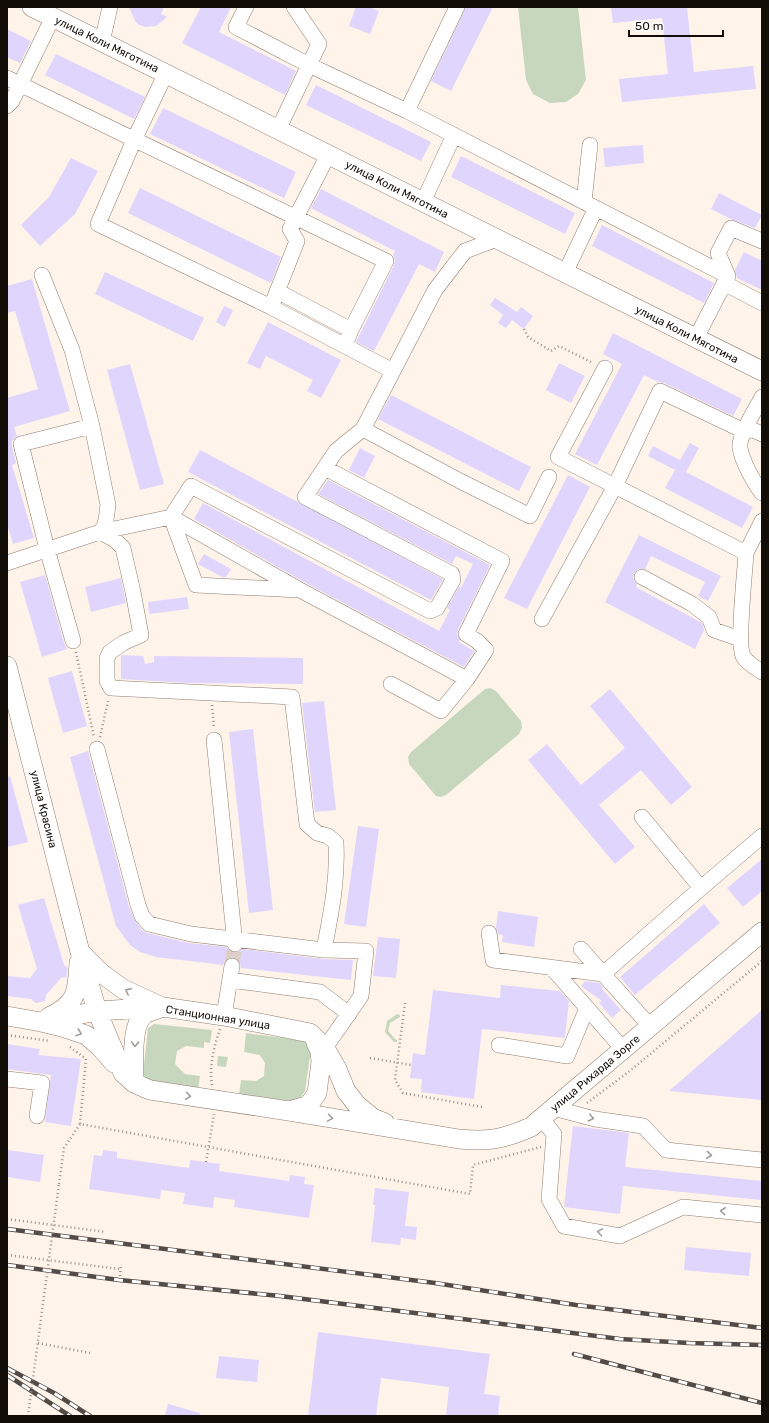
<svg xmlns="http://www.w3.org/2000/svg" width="769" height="1423" font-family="Rubik,sans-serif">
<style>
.green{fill:#c7d7bd}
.building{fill:#e0d5fd}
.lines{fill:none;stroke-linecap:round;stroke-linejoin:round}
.minor-tunnel{stroke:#dcd0c8;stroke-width:15;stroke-dasharray:15 8;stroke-linecap:butt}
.minor-casing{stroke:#8f7d70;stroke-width:16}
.major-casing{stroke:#8f7d70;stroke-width:20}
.path{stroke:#998f88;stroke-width:2.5;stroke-dasharray:1 3;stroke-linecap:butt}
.minor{stroke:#fff;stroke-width:15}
.major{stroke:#fff;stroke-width:19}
.rail-casing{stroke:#534c46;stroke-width:4.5}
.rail{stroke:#fff;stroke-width:3;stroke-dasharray:9;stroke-linecap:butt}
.path-bridge{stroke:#998f88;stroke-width:2.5;stroke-dasharray:1 3;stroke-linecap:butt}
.oneway{stroke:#a19e9c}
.labels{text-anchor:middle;stroke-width:3;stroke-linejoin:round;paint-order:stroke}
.street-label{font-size:11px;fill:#130d08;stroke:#fff}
</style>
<rect width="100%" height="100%" fill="#fff3ea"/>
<path class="green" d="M518 7H578L586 80 578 94 566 102 550 103 533 94 526 80Z
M490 688 496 691 521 721 522 728 519 734 446 795 441 797 436 796 409 764 408 757 411 752 485 689Z
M397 1014 400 1015V1017L390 1023 388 1031 395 1039 397 1040V1042H394L385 1032 387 1021Z
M154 1024 212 1030 210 1043 204 1042V1048L186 1046 177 1051 175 1064 185 1074 200 1076 198 1090 145 1079 143 1074 148 1028Z
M246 1033 304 1041 309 1045 311 1050 305 1091 300 1099 292 1101 239 1095 241 1080 256 1081 264 1076 265 1063 260 1055 244 1052Z
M218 1056 228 1057 226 1067 217 1066Z"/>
<path class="building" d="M129 7H164L161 14 167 17 156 26 146 27 139 25 135 21Z
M201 7H231L219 32 296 71 285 95 182 43Z
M356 7H369L379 11 370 34 349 26Z
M466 7H493L451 91 431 81Z
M611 7H687L694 72 753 66 756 89 622 102 619 79 668 74 662 18 613 23Z
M7 29 31 41 20 63 7 57Z
M56 54 145 97 134 119 45 75Z
M316 85 431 142 421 161 306 105Z
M163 108 296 172 284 198 150 134Z
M643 145 644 163 605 167 603 148Z
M461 156 575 213 565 234 451 177Z
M71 158 98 171 75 214 40 246 21 225 49 197Z
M140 188 281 257 271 283 128 213Z
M321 189 444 252 435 272 419 264 374 351 356 342 394 265 395 260 393 255 395 251 311 208Z
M719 193 762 215 755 228 731 219 711 209Z
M602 225 714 283 704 303 592 246Z
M744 252 762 261V290L737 278 735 270Z
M105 272 204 318 193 341 95 294Z
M32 279 70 411 14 427 17 436 12 441V446L16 463 12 465 34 538 13 544 7 524V398L38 389 15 311 7 313V286Z
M495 298 517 312 521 307 533 316 524 329 512 320 506 328 498 323 503 315 490 305Z
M224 306 233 310 225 327 216 322Z
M268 322 341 360 321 398 307 391 313 380 266 356 260 369 247 363Z
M613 333 742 399 733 416 664 383 658 382 644 375 597 465 575 454 622 364 603 354Z
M559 363 585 376 571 403 546 390Z
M130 364 164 484 140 490 107 370Z
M391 395 531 467 519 491 378 419Z
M690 443 699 448 686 472 753 507 742 528 665 488 675 470 648 456 653 446 680 460Z
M360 448 375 456 364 478 349 470Z
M200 450 443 579 431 600 188 472Z
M568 475 590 487 527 609 504 598Z
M328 480 490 565 458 630 457 635 460 640 459 642 474 651 464 667 304 582 194 519 203 503 439 631 450 610 447 608 459 587 461 588 473 564 456 556 452 564 318 494Z
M639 535 721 576 708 601 698 596 705 582 651 556 645 569H638L634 573 633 578 637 584 636 587 702 623 704 630 695 649 605 602Z
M204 554 231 569 226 577H222L198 564Z
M45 575 64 643 67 649 42 657 20 582Z
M121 578 126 603 91 612 85 587Z
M187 597 189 609 149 614 148 602Z
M121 655 143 656 145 664 154 662V656L303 658V684L187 683 121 679Z
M72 671 87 726 63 733 48 678Z
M610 689 692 787 671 805 641 770 599 805 635 847 615 864 528 760 547 744 581 785 625 748 590 706Z
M324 701 336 810 315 812 302 703Z
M253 729 273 910 249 913 229 732Z
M88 751 129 907 134 919 142 930 147 933 189 943 227 947 231 952 236 953 242 949 323 959 353 960 351 980 241 968 240 963 238 959 233 957 229 958 225 960 223 965 156 957 140 952 130 945 116 926 70 757Z
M10 776 28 842 7 847V777Z
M358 826 379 829 366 927 344 924Z
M762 859V891L743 907 727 888Z
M44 898 64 965 68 968 67 972V977L61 978 46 995 45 1001 36 1003 31 999 7 996V976L30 978 37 969 18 905Z
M704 904 720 923 635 995 620 977Z
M498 911 538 917 534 947 502 942 503 935 498 934 496 927Z
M378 937 400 939 396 978 373 976Z
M585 981 599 983 603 987 602 989 621 1010 612 1018 599 1003 602 1001 581 986Z
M501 985 560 991 569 1001 565 1038 482 1029 474 1099 421 1092 422 1079 410 1078 413 1053 425 1055 433 990 500 998Z
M762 1010V1100L669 1091Z
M7 1044 40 1049 38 1055 81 1059 71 1126 45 1122 51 1075 7 1069Z
M573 1126 629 1133 625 1167 762 1181V1200L623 1186 620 1214 564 1207Z
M7 1150 44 1155 40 1182 7 1177Z
M103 1150 117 1152V1158L189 1168 190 1160 220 1164 219 1171 289 1181 290 1175 305 1177 304 1184 314 1185 309 1218 234 1207 235 1200 214 1197 213 1208 183 1204 185 1193 161 1190 160 1199 89 1189 94 1155 102 1156Z
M375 1188 409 1192 405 1226 417 1227 416 1240 401 1238 400 1245 371 1242 375 1205H373Z
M686 1247 751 1253 749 1276 684 1270Z
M318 1332 490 1354 484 1394 500 1396 498 1416H446L449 1387 381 1378 376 1416H308Z
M219 1356 259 1360 257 1382 216 1378Z
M168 1404 200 1413 199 1416H165Z"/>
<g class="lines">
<path class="minor-tunnel" d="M232 966 235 944"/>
<defs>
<path id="minor" d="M246 7 236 27 309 65 407 111 457 7
M102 42 110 7
M166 73 134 140 98 224 271 307 297 241 290 229 328 155
M7 78 386 261 351 330 345 346 393 371
M7 106 12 101 53 17
M407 111 728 276
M278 130 319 44 294 7
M423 202 454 135
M584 202 590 145
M497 239 465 251 435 290 363 429 460 481 530 516 549 477
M565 273 596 208
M42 275 72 350 92 426 21 444 47 549 73 641
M724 283 762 303
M277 291 351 330
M271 307 345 346
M696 338 728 276 718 253 731 228 762 241
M605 368 558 457 746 553 762 521
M762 397C756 409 738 436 740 448 742 461 754 483 762 493
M92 426 108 505 106 520 104 527 100 532
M100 532 171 517 191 486 430 611 437 608 453 580 452 574 305 497 336 451 348 441 363 429
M746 553C745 571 737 644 743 656 747 663 756 668 762 672
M7 563 100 532 115 540 123 548 133 592 141 635 123 643 110 652 107 658V681L111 688 292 697 307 824 317 833 328 836 336 843C338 880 331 913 324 950
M642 577 692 604 709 617 714 630 740 639
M300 590 196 585 171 517 300 590 467 679 486 650 477 641 466 634 502 561 325 468
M542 619 615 486 660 391 744 431 753 430 762 434
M391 684 441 711 467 679
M214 740 235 944
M97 749 138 905 142 916 149 924 191 934 324 950 366 951 361 996 325 1048
M642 817 701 888
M489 933 493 960 603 974
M581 949 603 974
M552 968 623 1049
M230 980 320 992 349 1014
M224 1016 232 966
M650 1026 603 974 701 888 762 836
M499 1045 567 1056 587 1008
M7 1079 42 1083 37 1116
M553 1108 595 1119 643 1126 666 1150 762 1160
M541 1118 554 1134 549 1199 564 1226 620 1236 683 1207 762 1215"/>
<path id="major" d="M32 7 762 371
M7 666 80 952 97 1011 123 1073 134 1083 150 1090 289 1111 459 1139C488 1142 504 1139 531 1127L762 932
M82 954 101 973 123 989 160 1006
M7 1016 41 1022 62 1027 86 1035 99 1046 114 1063
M49 1017C78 1003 77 992 79 963
M41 1022 97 1011 163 1007 224 1016 310 1033 325 1048 337 1069 346 1091 357 1105 373 1118 385 1123
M134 1083C134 1065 130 1024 145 1014 149 1011 156 1010 160 1008
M289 1111 309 1105 317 1093 321 1062 320 1051 316 1043"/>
</defs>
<use href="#minor" class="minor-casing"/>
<use href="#major" class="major-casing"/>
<path class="path" d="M524 329 528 337 551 351 559 346 593 363
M76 652 94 737
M212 705 214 728
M100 737 108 701
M405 1003 395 1080 403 1093 482 1107
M7 1035 50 1041
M70 1047 86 1059 80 1124
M370 1058 411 1065
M212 1085C209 1066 214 1047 220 1029
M587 1103 631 1070 762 961
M206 1162 214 1114
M59 1184 64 1148 80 1124 470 1194 473 1165 541 1147
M7 1219 106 1232
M7 1255 120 1269
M120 1276 121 1264
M38 1343 90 1353"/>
<use href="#minor" class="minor"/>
<use href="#major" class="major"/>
<defs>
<path id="rail" d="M7 1229 435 1283 576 1305 762 1328
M7 1265 119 1280 280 1296 620 1339 689 1343 762 1345
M574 1354 762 1403
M7 1368 54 1393 90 1416
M7 1375 70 1416"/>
</defs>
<use href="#rail" class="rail-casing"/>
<use href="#rail" class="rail"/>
<path class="path-bridge" d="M28 1416 59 1184"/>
</g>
<defs><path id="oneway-chevron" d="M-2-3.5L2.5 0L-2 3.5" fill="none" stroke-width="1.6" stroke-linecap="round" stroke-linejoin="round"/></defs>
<g class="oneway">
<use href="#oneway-chevron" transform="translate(128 991) rotate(-154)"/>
<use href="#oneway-chevron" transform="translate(79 1033) rotate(19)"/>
<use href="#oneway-chevron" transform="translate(135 1044) rotate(92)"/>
<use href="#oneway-chevron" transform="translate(188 1096) rotate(8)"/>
<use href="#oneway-chevron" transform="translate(330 1118) rotate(9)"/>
<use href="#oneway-chevron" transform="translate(591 1118) rotate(13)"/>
<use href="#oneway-chevron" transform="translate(709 1155) rotate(6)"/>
<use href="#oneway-chevron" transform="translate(723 1211) rotate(-174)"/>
<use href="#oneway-chevron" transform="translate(600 1232) rotate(-170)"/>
</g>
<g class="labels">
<g class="street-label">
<text transform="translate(107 44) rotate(26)" y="4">улица Коли Мяготина</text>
<text transform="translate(397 189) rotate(27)" y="4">улица Коли Мяготина</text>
<text transform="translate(687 334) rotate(27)" y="4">улица Коли Мяготина</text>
<text transform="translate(44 809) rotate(76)" y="4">улица Красина</text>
<text transform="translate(218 1017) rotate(9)" y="4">Станционная улица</text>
<text transform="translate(595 1073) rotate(-40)" y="4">улица Рихарда Зорге</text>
</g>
</g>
<rect width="769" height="1423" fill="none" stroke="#130d08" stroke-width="16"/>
<path d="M629 30v6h94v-6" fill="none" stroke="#130d08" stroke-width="2"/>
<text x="635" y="30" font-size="12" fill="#130d08" stroke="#ffffff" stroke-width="3" paint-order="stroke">50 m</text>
</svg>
